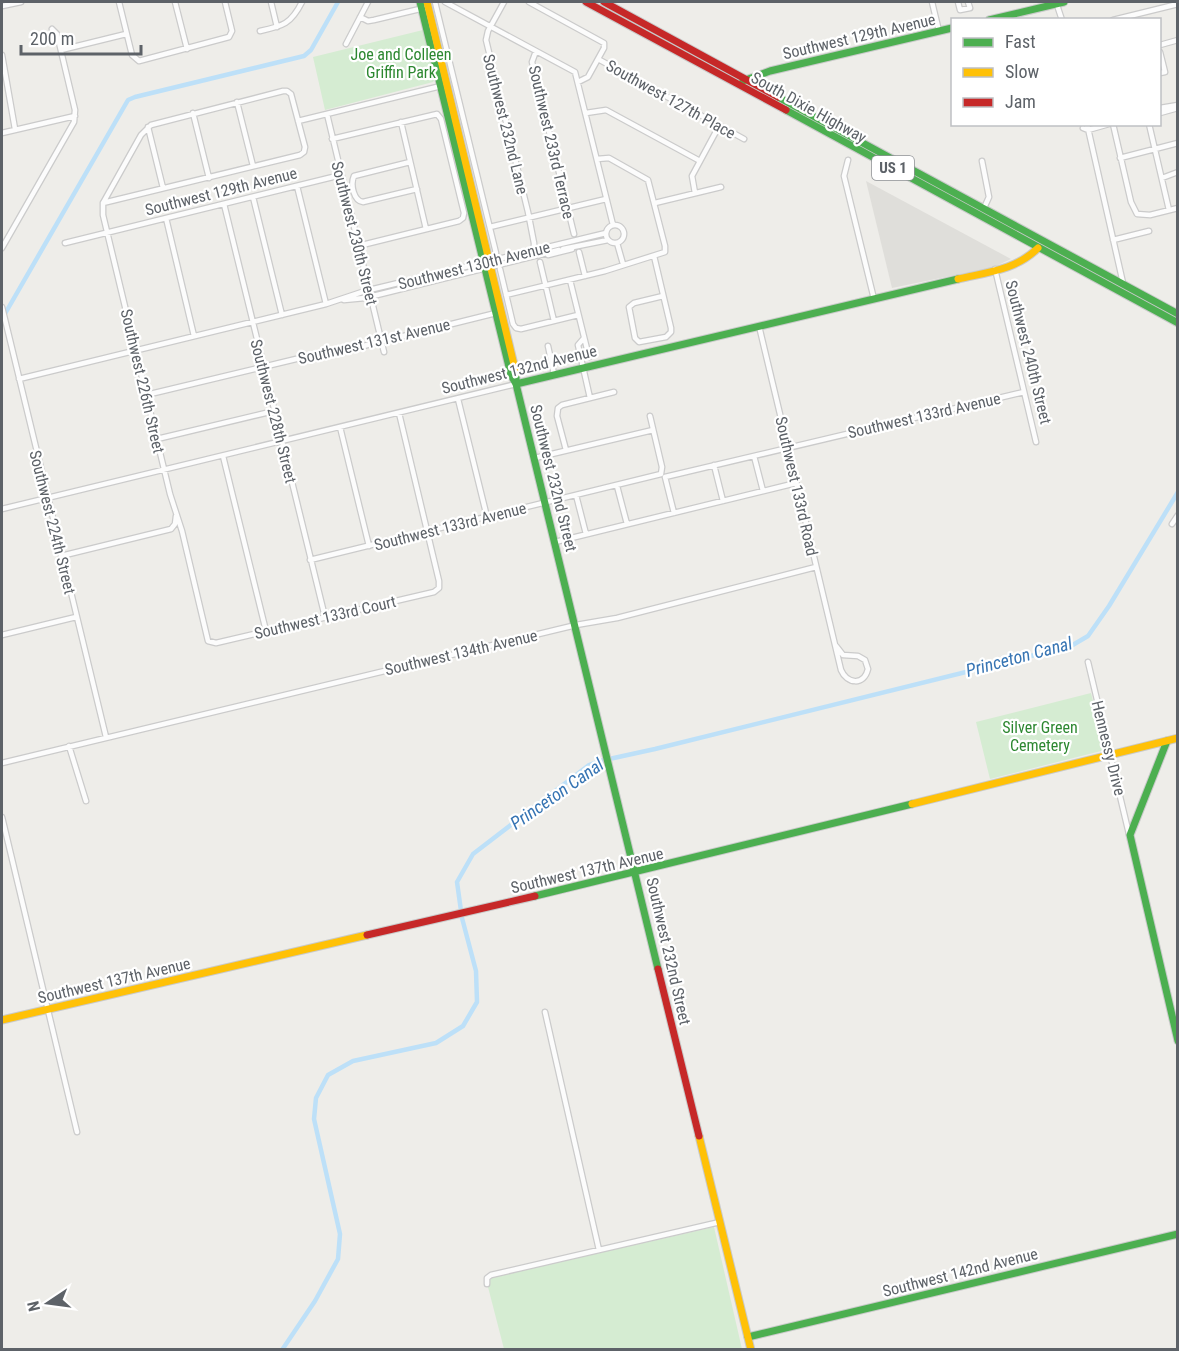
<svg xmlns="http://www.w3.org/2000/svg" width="1179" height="1351" font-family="'Roboto Condensed',sans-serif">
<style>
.industrial{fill:#dfdeda}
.green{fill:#d5ecd2}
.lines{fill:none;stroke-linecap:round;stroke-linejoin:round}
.canal{stroke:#bde0f8;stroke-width:4.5}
.street-casing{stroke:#cbcbcb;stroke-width:7}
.fast-casing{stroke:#c9caca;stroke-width:9}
.slow-casing{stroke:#c9caca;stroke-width:9}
.jam-casing{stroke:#c9caca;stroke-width:9}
.street{stroke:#fcfcfc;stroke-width:4.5}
.fast{stroke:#4caf50;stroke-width:7}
.slow{stroke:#ffc107;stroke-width:7}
.jam{stroke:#c62828;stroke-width:7}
.labels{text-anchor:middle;stroke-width:4.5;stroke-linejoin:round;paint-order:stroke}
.shield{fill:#fff;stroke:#8e9195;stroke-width:1.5}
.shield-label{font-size:15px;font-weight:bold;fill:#5d6268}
.street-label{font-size:16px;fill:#5d6268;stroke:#fff}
.park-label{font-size:16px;fill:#2c8730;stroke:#fff}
.water-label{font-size:18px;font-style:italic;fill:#3674b3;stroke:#fff}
</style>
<rect width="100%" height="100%" fill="#eeede9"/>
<path class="industrial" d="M866 181 1011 259 994 267 892 288Z"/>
<path class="green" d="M423 30 435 79 433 82 325 110 313 57Z
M1091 693 1105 750 990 779 976 722Z
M714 1227 742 1349H504L488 1287 491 1277Z"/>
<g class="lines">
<path class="canal" d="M6 312 128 100 135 97 304 56 311 50 338 2
M282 1350 315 1301 338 1259 340 1234 314 1119 316 1098 328 1075 353 1061 436 1043 463 1026 477 1002 476 971 462 918 457 882 473 854 589 765 600 761 655 749 1071 646 1088 636 1109 606 1178 492"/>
<defs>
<path id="street" d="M119 2 132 55 139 61 229 37 232 31 225 2
M175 2 187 49
M271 2 277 27
M435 2 496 253
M445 2 575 72 613 225
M504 2 488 31 486 40 528 212 534 243V251
M529 2 604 43V48L588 77 578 82
M932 2 939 31
M958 2 960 10 970 8 968 2
M1056 2 1062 20
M2 6 21 2
M360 17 368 21 374 20 424 8
M1113 20 1178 4
M260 31C283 26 291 24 302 2
M346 44 368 2
M1160 45 1178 40
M61 50 126 34
M536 51 532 62 574 234
M1160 52 1165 72 1160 73
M2 55 15 129
M598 59 744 139
M237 102 253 166
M1160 108 1178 105
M193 113 209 178
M586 113 606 110 700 161
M1160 113 1178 108
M327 114 384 352
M298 121 441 86
M401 122 426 229
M1087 124 1123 283
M1113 124 1131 202 1137 214 1150 215 1178 208
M1149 124 1169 210
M148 127 163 188
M1083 128 1088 130 1109 124
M2 133 75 116
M332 139 437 114 441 119 464 213 463 218 459 221 358 246
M1120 158 1178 143
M848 160 844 176 874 299
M982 161 989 197 984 208
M410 162 354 176C350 185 354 201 363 202L417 189
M1162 178 1178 172
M297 186 326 304
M695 193 692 176 719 126
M253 197 282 315
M103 203 300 155 304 152 305 147 291 94 287 91H283L151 125 141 135 103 203V215L170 494 182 531 208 641 216 643 434 592 439 588V581L399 413
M655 203 721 187
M224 204 325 617
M166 218 194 336
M606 234a9 9 0 1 1 18 0a9 9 0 1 1-18 0Z
M490 227 606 199
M1113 240 1149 231
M65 243 341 175
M617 243 623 264
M2 248 74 122 75 110 57 34 52 29
M563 249 608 240
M579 252 585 276
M548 255 572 249
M654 256 671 328V332L666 337 639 342 635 338 629 307 634 303 663 296
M540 262 554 321
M500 269 513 324 516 328 521 329 578 315
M995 269 1036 442
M570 280 589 357
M506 295 605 271 665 252V246L648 180 609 158 597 159
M344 300 365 298 559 250
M2 307 106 737
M759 326 841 670C847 684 864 686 868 669L865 660 858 656 843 655 836 646
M584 338 578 345 590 398
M548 346 554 374
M19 379 326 304 365 291 606 233
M146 395 296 359 323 356 496 313
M458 399 487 517
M650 416 662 467 661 474
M340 427 369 546
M157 439 274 411
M566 450 557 416 558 408 562 405 614 392
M223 456 266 631
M754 456 763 491
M535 458 653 430
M714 465 723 501
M617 486 627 524
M576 495 586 534
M2 509 516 384
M674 513 665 477 1024 392
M1172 524 1178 515
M555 542 796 483
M61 556 171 529 175 524 176 516
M310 560 661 474
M2 635 76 617
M1088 662 1129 834
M69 746 86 801
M2 763 576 625 617 618 816 567
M2 817 77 1132
M545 1012 599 1250
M487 1284V1278L491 1275 720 1222"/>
<path id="fast" d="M420 2 511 375 516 384
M989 20 1064 2
M743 81 770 71 952 28
M778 97 1178 314
M786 110 1178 323
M516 373V384L658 969
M516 384 958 279
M1167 741 1130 835 1178 1041
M535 896 912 804
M748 1337 1178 1234"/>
<path id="slow" d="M427 2 516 373
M958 279C988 272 1016 270 1038 248
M912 804 1178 738
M2 1020 367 935
M699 1136 751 1350"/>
<path id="jam" d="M586 2 786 110
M604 2 778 97
M367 935 535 896
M658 969 699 1136"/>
</defs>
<use href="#street" class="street-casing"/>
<use href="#fast" class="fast-casing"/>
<use href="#slow" class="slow-casing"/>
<use href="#jam" class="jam-casing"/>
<use href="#street" class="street"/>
<use href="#fast" class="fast"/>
<use href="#slow" class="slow"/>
<use href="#jam" class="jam"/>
</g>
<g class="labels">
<rect class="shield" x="872" y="156" width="42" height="24" rx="4.5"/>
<g class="shield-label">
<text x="893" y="173">US 1</text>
</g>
<g class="street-label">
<text transform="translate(859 36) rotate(-13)" y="6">Southwest 129th Avenue</text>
<text transform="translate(671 99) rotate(29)" y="6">Southwest 127th Place</text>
<text transform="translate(809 107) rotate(29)" y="6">South Dixie Highway</text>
<text transform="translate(506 124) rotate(76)" y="6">Southwest 232nd Lane</text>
<text transform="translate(552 142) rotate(77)" y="6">Southwest 233rd Terrace</text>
<text transform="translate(221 191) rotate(-14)" y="6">Southwest 129th Avenue</text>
<text transform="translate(355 233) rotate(76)" y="6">Southwest 230th Street</text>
<text transform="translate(474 265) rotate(-14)" y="6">Southwest 130th Avenue</text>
<text transform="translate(374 341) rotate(-13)" y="6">Southwest 131st Avenue</text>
<text transform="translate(1029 352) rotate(76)" y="6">Southwest 240th Street</text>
<text transform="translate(519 369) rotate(-14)" y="6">Southwest 132nd Avenue</text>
<text transform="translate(143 381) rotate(77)" y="6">Southwest 226th Street</text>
<text transform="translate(274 411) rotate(76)" y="6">Southwest 228th Street</text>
<text transform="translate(924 415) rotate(-13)" y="6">Southwest 133rd Avenue</text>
<text transform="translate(554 478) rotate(76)" y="6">Southwest 232nd Street</text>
<text transform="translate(797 486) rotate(77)" y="6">Southwest 133rd Road</text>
<text transform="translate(53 522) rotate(76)" y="6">Southwest 224th Street</text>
<text transform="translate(450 526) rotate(-14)" y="6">Southwest 133rd Avenue</text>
<text transform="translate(325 617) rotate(-13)" y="6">Southwest 133rd Court</text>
<text transform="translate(461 652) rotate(-13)" y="6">Southwest 134th Avenue</text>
<text transform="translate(1109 748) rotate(76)" y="6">Hennessy Drive</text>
<text transform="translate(587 870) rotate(-13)" y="6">Southwest 137th Avenue</text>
<text transform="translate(669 951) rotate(77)" y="6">Southwest 232nd Street</text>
<text transform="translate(114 980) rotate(-13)" y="6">Southwest 137th Avenue</text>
<text transform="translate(960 1272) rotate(-14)" y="6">Southwest 142nd Avenue</text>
</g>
<g class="park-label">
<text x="401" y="60">Joe and Colleen<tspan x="401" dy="18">Griffin Park</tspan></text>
<text x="1040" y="733">Silver Green<tspan x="1040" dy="18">Cemetery</tspan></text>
</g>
<g class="water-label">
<text transform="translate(1019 657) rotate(-15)" y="6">Princeton Canal</text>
<text transform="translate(557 794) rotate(-35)" y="6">Princeton Canal</text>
</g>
</g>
<rect width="1179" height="1351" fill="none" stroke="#5d6268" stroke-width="6"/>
<rect x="951" y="18" width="210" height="108" fill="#ffffff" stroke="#bec0c3" stroke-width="1.5"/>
<rect x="963" y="38" width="30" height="9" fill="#4caf50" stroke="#bec0c3" stroke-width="1.5"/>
<text x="1005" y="48" font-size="18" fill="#5d6268">Fast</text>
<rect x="963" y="68" width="30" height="9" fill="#ffc107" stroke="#bec0c3" stroke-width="1.5"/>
<text x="1005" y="78" font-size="18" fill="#5d6268">Slow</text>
<rect x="963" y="98" width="30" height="9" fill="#c62828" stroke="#bec0c3" stroke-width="1.5"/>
<text x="1005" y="108" font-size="18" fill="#5d6268">Jam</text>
<g transform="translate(48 1303) rotate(257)" stroke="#ffffff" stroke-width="4.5" paint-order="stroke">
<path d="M0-4.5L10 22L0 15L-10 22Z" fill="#5d6268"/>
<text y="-9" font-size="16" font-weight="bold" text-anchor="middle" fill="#5d6268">N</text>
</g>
<path d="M21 45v9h120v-9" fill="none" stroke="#5d6268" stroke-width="3"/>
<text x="30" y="45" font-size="18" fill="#5d6268" stroke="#ffffff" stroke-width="4.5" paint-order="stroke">200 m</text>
</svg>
